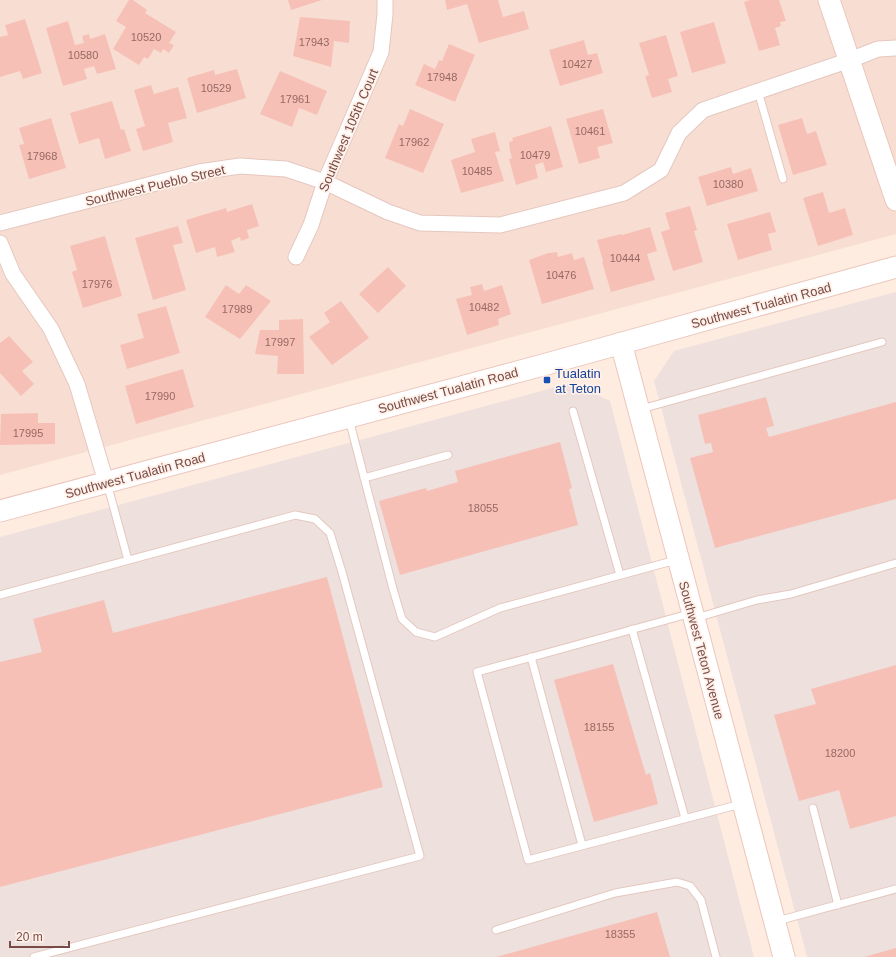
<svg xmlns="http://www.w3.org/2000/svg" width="896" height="957" font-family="Helvetica,sans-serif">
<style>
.residential{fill:#f8ded2}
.industrial{fill:#ede0dd}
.building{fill:#f6c0b7}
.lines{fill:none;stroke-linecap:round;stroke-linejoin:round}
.lane-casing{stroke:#e5c7bf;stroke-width:9}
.street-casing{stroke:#e5c7bf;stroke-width:17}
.secondary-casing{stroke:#ebc6bc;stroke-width:23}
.lane{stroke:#fff;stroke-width:7}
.street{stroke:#fff;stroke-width:15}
.secondary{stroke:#fff;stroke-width:21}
.transit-dot{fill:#1a4fb4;stroke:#fff1e9;stroke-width:1.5}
.labels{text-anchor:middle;stroke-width:3.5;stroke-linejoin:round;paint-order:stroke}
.number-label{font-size:11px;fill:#986862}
.street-label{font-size:13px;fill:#784b46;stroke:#fff1e9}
.transit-label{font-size:13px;fill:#164399;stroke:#fff1e9;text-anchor:start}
</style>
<rect width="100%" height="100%" fill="#feece1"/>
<path class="residential" d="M0 0H896V234L0 475Z"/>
<path class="industrial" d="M896 292V957H807L654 381 674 351Z
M571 383 610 401 754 957H0V537Z"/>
<path class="building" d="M129 0H133L147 10 145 13 176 32 169 43 174 45 169 53 163 49 161 53 154 49 148 59 144 57 139 65 113 49 126 27 116 21Z
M288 0H322L291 10Z
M445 0H498L503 17 524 11 529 29 479 43 467 4 447 10Z
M750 0H779L786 21 780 22 781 26 775 28 780 45 759 51 744 2Z
M300 17 350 21 349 43 334 41 331 67 293 56Z
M25 19 42 73 23 79 20 71 0 77V37L8 35 5 25Z
M68 21 75 45 84 43 82 36 89 34 90 39 105 34 116 69 97 74 94 66 84 69 87 79 63 86 46 28Z
M714 22 726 63 692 73 680 32Z
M666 35 678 76 668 79 672 92 652 98 645 76 649 75 639 43Z
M584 40 588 55 597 53 603 73 560 86 549 50Z
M449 44 475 55 455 102 415 85 424 64 435 69 439 60 442 61Z
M237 69 246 98 197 113 187 78 214 70 215 75Z
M280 71 327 91 317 115 299 108 292 127 260 114Z
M151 85 154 94 178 87 187 118 168 123 173 142 143 151 136 129 145 126 134 90Z
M112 101 121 130 124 129 131 151 105 159 99 138 79 144 70 113Z
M410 109 444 124 423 173 385 158 399 124 403 126Z
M603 109 613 143 597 147 600 158 579 164 566 119Z
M51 118 66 168 29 179 19 145 24 144 19 128Z
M802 118 807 134 816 131 827 165 793 175 778 125Z
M551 126 563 167 546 172 543 162 535 165 538 178 516 185 509 159 512 158 510 151 509 142 513 141 512 138Z
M495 132 500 151 495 152 504 181 461 193 451 160 475 152 471 139Z
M731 167 733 174 751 168 758 191 707 206 698 177Z
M823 192 829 213 845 208 853 235 818 246 803 198Z
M252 204 259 226 247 230 249 238 241 241 240 237 231 241 235 252 217 257 215 247 196 253 186 220 226 208 227 212Z
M690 206 697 230 694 231 703 262 673 271 661 232 670 229 665 213Z
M770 212 776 232 768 234 772 250 738 260 727 224Z
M178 226 183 243 173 245 186 290 153 300 135 238Z
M650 227 657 251 647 254 655 280 611 292 602 262 603 261 597 240 621 234 622 235Z
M105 236 122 296 83 308 72 272 77 270 70 246Z
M557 252 558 257 572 253 574 260 584 257 594 289 542 304 529 260 548 253Z
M388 267 406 286 378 313 359 294Z
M482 284 484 291 502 285 511 314 498 319 499 325 467 335 456 299 472 295 470 287Z
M226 285 239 294 246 285 271 301 240 339 205 317Z
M341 301 369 338 332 365 309 337 330 322 324 313Z
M166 306 180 353 127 369 120 345 144 338 137 314Z
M303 319 304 374H277L278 356 255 354 260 330H279V320Z
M9 336 33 362 22 371 34 384 21 396 0 373V343Z
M183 369 194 407 136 424 125 386Z
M766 397 774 426 766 428 769 437 896 402V499L715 548 690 458 713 452 711 443 705 444 698 415Z
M38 413V423H55V444L0 445 1 414Z
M560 442 572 488 569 489 578 525 400 575 379 501 426 488 427 491 458 482 455 471Z
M327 577 383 787 0 887V662L42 652 33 619 104 600 113 633Z
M613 664 646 775 650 773 658 804 594 822 554 680Z
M896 665V816L850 829 839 790 799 801 774 715 816 704 811 689Z
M657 912 670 957H496Z
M896 948V957H864Z"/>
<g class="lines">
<defs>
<path id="lane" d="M758 91 783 179
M641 409 882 342
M573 411 620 575
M349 419 393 589 402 619 416 632 435 637 500 608 676 560
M364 478 448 455
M107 483 128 560
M0 595 295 515 315 519 330 533 342 572 420 856 34 957
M692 613 605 637 477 672 528 860 741 804
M696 618 757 600 791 594 896 563
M632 629 685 818
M531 657 582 845
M813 808 838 905
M777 921 896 889
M496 930 615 893 677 882 690 886 701 900 716 957"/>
<path id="street" d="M0 223 199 172 240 166 286 169 325 182 388 212 420 223 500 225 624 193 661 170 679 133 703 110 850 60 878 49 896 48
M0 243 13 274 51 329 77 384 106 482
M296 257 311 225 325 182 381 52 385 14V0"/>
<path id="secondary" d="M829 0 896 200
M621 343 629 373 784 957
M0 511 543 365 896 267"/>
</defs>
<use href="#lane" class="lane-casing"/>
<use href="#street" class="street-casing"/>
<use href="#secondary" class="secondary-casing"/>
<use href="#lane" class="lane"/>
<use href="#street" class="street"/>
<use href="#secondary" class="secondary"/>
</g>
<rect class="transit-dot" x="543" y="376" width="8" height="8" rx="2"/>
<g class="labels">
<g class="number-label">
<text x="146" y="41">10520</text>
<text x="314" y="46">17943</text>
<text x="83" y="59">10580</text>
<text x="577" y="68">10427</text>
<text x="442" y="81">17948</text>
<text x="216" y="92">10529</text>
<text x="295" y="103">17961</text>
<text x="590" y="135">10461</text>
<text x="414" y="146">17962</text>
<text x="535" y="159">10479</text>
<text x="42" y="160">17968</text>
<text x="477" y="175">10485</text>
<text x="728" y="188">10380</text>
<text x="625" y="262">10444</text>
<text x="561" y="279">10476</text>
<text x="97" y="288">17976</text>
<text x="484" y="311">10482</text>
<text x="237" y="313">17989</text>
<text x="280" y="346">17997</text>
<text x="160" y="400">17990</text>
<text x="28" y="437">17995</text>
<text x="483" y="512">18055</text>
<text x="599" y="731">18155</text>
<text x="840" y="757">18200</text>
<text x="620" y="938">18355</text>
</g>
<g class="street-label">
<text transform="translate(348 130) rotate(-67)" y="5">Southwest 105th Court</text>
<text transform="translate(155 185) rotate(-13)" y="5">Southwest Pueblo Street</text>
<text transform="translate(761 305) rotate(-15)" y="5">Southwest Tualatin Road</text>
<text transform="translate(448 390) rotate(-15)" y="5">Southwest Tualatin Road</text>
<text transform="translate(135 475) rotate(-15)" y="5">Southwest Tualatin Road</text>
<text transform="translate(702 650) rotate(75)" y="5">Southwest Teton Avenue</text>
</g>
<g class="transit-label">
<text x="555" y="378">Tualatin<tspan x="555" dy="15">at Teton</tspan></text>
</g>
</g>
<path d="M10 941v6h59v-6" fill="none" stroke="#784b46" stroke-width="2"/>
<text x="16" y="941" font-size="12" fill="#784b46" stroke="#fff1e9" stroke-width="3" paint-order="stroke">20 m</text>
</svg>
